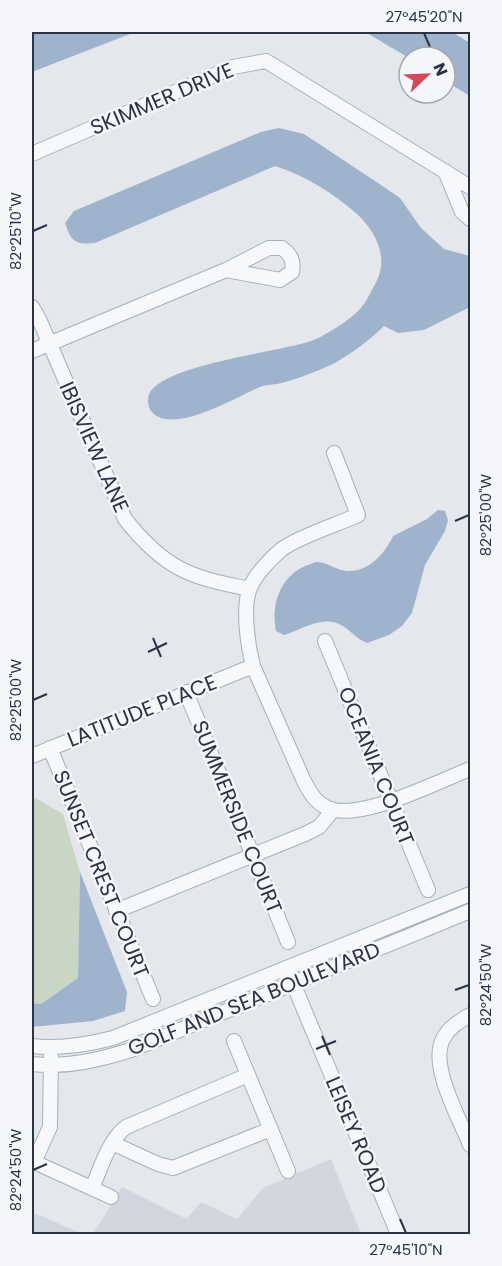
<svg xmlns="http://www.w3.org/2000/svg" width="502" height="1266" font-family="Poppins,sans-serif">
<style>
.built{fill:#d2d6de}
.green{fill:#c9d6c5}
.water{fill:#9fb4cc}
.lines{fill:none;stroke-linecap:round;stroke-linejoin:round}
.minor-casing{stroke:#a9aeb7;stroke-width:16}
.minor{stroke:#f7f8fa;stroke-width:14}
.ticks{fill:none;stroke:#2b3445;stroke-width:2}
.labels{text-anchor:middle;stroke-width:5;stroke-linejoin:round;paint-order:stroke}
.street-label{font-size:21px;fill:#2b3445;stroke:#f4f6f9}
.neatline{fill:none;stroke:#2b3445;stroke-width:2}
.ticks-label{font-size:15px;text-anchor:middle;fill:#2b3445}
</style>
<rect width="100%" height="100%" fill="#e4e7ec"/>
<path class="built" d="M331 1159 361 1234H93L122 1187 187 1219 201 1202 237 1219 263 1188Z
M32 1212 83 1234H32Z"/>
<path class="green" d="M32 796 63 814 80 872 78 978 41 1004 32 1003Z"/>
<path class="water" d="M32 32H135L32 72Z
M365 32H452L470 43V96L445 81V57L409 58Z
M279 128 304 134 381 185 400 198 421 228 444 249 470 256V307L424 330 398 333 384 326C370 340 351 354 333 364 318 371 299 378 282 383 275 385 267 384 260 387 238 396 171 437 151 411 148 406 147 399 149 394 162 365 279 352 311 341 325 336 350 320 360 309 367 301 373 288 378 278 388 254 374 230 357 214 333 193 306 176 275 166L95 243C75 245 71 241 65 223L74 211 261 132Z
M438 510 445 511 448 520 445 531 425 565 412 613 402 626 389 635 367 643C357 639 352 632 343 626 323 614 304 629 284 635L276 631C271 606 279 579 303 567 308 565 312 563 316 562 325 562 331 566 338 569 363 578 384 556 393 536L427 519Z
M80 872 127 992 125 1011 93 1021 32 1027V1003L41 1004 78 978Z"/>
<g class="lines">
<defs>
<path id="minor" d="M32 154 233 67 266 61 470 187
M445 171 462 212 470 219
M32 307 39 319 125 519C140 538 159 558 181 569 202 580 227 584 249 589
M32 351 226 270 269 248H282C291 255 294 260 292 272L280 280 226 270
M334 453 358 515C338 524 298 537 282 549 271 558 255 575 250 588 242 607 248 646 253 666L303 779C309 791 314 801 326 807 356 824 439 781 470 769
M325 641 428 890
M186 692 288 942
M50 748 153 999
M32 756 253 666
M116 911 305 834 319 827 333 810
M290 976 398 1234
M470 1015C460 1021 449 1027 443 1039 429 1066 460 1119 470 1145
M234 1041 288 1171
M32 1046C60 1049 86 1045 113 1038L470 894
M32 1064C65 1068 99 1060 131 1050L470 911
M112 1143 158 1164 173 1168 271 1129
M32 1161 111 1197
M34 1162 50 1127 51 1056
M92 1188C101 1168 108 1141 126 1127L248 1075"/>
</defs>
<use href="#minor" class="minor-casing"/>
<use href="#minor" class="minor"/>
</g>
<path class="ticks" d="M424 33 430 47M33 231 47 225M455 521 469 515M153 638 161 657M148 652 167 643M33 700 47 694M455 990 469 985M322 1036 330 1055M316 1049 336 1041M33 1170 47 1164M400 1219 406 1233"/>
<g class="labels">
<g class="street-label">
<text transform="translate(162 99) rotate(-23)" y="7">SKIMMER DRIVE</text>
<text transform="translate(94 447) rotate(66)" y="7">IBISVIEW LANE</text>
<text transform="translate(142 711) rotate(-22)" y="7">LATITUDE PLACE</text>
<text transform="translate(376 766) rotate(68)" y="7">OCEANIA COURT</text>
<text transform="translate(237 817) rotate(68)" y="7">SUMMERSIDE COURT</text>
<text transform="translate(101 874) rotate(68)" y="7">SUNSET CREST COURT</text>
<text transform="translate(254 999) rotate(-22)" y="7">GOLF AND SEA BOULEVARD</text>
<text transform="translate(356 1135) rotate(67)" y="7">LEISEY ROAD</text>
</g>
</g>
<rect width="502" height="1266" fill="none" stroke="#f4f6f9" stroke-width="66"/>
<g transform="translate(427 75) rotate(67)"><circle r="28" fill="#f4f6f9" stroke="#a4a8b1" stroke-width="1.5"/>
<path d="M0-4.5L10 22L0 15L-10 22Z" fill="#d1495b"/>
<text y="-9" font-size="16" font-weight="bold" text-anchor="middle" fill="#2b3445">N</text>
</g>
<rect x="33" y="33" width="436" height="1200" class="neatline"/>
<g class="ticks-label">
<text x="424" y="22">27°45'20"N</text>
<text transform="translate(16 231) rotate(-90)" y="5">82°25'10"W</text>
<text transform="translate(486 515) rotate(-90)" y="5">82°25'00"W</text>
<text transform="translate(16 700) rotate(-90)" y="5">82°25'00"W</text>
<text transform="translate(486 985) rotate(-90)" y="5">82°24'50"W</text>
<text transform="translate(16 1170) rotate(-90)" y="5">82°24'50"W</text>
<text x="406" y="1255">27°45'10"N</text>
</g>
</svg>
